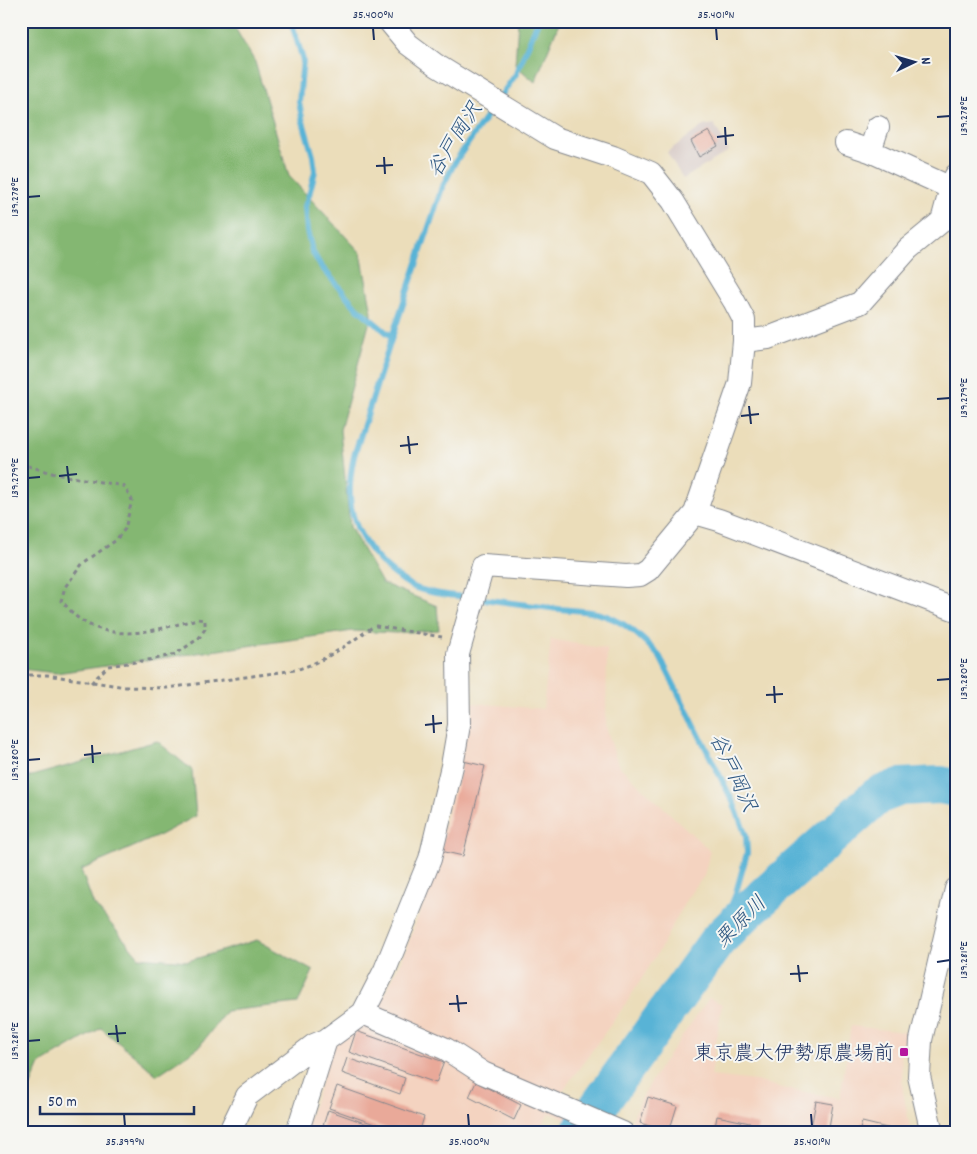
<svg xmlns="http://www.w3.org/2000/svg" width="977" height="1154" font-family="Dekko,'Klee One',sans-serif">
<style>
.built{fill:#f4d3c0}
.industrial{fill:#d0c0bc}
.forest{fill:#84b772;stroke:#507368}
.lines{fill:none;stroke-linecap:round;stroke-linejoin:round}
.stream{stroke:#59b3d6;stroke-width:6}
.river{stroke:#59b3d6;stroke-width:38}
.building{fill:#e9a999}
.minor-casing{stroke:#83868c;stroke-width:24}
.path{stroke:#83868c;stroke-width:3;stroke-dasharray:4 4;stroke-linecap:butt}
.minor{stroke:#fff;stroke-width:22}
.ticks{fill:none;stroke:#1b2f5e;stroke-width:2}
.poi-dot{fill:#b5179e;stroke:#f6f6f2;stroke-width:2}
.labels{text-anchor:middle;stroke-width:4;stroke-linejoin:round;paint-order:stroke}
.poi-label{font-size:20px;fill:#1b2f5e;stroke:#f6f6f2;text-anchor:end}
.water-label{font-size:21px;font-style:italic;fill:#2e5782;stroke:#f6f6f2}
.neatline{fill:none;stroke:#1b2f5e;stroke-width:2}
.ticks-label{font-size:12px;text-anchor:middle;fill:#1b2f5e}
</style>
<rect width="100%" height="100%" fill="#f6f6f2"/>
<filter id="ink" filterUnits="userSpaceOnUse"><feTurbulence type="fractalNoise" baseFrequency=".02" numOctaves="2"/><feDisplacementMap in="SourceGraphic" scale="10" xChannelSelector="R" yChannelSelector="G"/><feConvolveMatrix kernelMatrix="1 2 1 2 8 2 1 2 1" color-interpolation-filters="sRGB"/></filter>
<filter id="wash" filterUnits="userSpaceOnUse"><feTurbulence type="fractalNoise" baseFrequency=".0096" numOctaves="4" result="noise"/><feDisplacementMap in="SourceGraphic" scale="20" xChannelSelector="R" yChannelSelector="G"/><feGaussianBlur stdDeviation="1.12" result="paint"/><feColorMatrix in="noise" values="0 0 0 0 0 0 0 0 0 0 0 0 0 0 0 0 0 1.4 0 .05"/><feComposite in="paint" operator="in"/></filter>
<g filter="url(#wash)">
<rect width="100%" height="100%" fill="#ebddba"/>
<path class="built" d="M551 639 607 649 606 727 618 765 710 851 704 876 687 898 659 951 627 1002 559 1096 629 1125 645 1092 659 1069 709 998 722 1004 711 1076 756 1081 787 1089 840 1098 851 1026 913 1033 912 1038 901 1053 903 1091 911 1133H600L550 1113 536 1133H304L333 1046 377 1010 403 957 439 861 440 840 472 712 473 703 543 709Z"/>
<path class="industrial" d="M714 124 729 151 683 179 667 152 703 126Z"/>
<path class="forest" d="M21 21H231L255 62 289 176 361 253 372 313 340 430 350 527 382 583 437 606 439 630 396 633 353 631 56 673 21 669Z
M518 21H560L535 82 515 65Z
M157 741 192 770 196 816 156 837 81 870 93 903 139 957 188 961 257 940 313 971 298 1003 226 1011 199 1047 157 1075 101 1028 40 1064 21 1108V779Z"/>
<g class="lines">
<path class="stream" d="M291 21 303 60 299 102 302 118 313 156 315 171 309 195 305 206 307 231 312 251 320 265 356 307 392 337 354 456C344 501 351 533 385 566 394 574 404 583 416 588 430 593 453 596 468 597 498 601 528 605 558 609 570 610 583 610 596 613 623 619 642 637 660 657L734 804 746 836 747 853 735 896 717 941
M392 337 442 188 455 162 516 74 538 21"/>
<path class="river" d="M579 1133 717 941 753 906 877 796 900 787 940 785 956 788"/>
</g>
<g id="blocks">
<path class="building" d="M709 131 718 146 699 157 691 141Z
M463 761 485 766 463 856 441 851Z
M356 1031 444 1062 436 1083 349 1052Z
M347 1058 405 1078 400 1094 342 1073Z
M476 1082 521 1105 514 1120 469 1097Z
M337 1086 424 1117 419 1133H400L329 1108Z
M648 1097 677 1106 669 1132 640 1123Z
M816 1101 833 1104 828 1133H810Z
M328 1110 390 1132V1133L321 1132Z
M717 1116 759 1125 757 1133H714Z
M862 1122 904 1132V1133H859Z"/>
</g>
</g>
<g filter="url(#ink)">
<use href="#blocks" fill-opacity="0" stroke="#83868c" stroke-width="1"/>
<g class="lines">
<defs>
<path id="minor" d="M846 143 870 151 951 188
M870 151 878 127
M744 341 768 338 860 303 908 249 942 221 951 188 956 175
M695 513 719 520 956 610
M363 1013 446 1049 483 1073 623 1133
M229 1133 247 1096 314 1045 326 1040 363 1013 385 970 430 859 452 766 459 725 458 654 483 566 626 576 640 575 648 570 695 513 740 383 744 341V320L734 301 673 201 651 173 613 157 555 138 436 65 408 44 389 21
M297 1133 326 1040
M932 1133 919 1076 921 1040 956 889"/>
</defs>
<use href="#minor" class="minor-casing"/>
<path class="path" d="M21 462 25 465 55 474 124 486 132 500 125 529 115 541 83 563 65 587 61 601C68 607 74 616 81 620 116 644 161 629 197 619L205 620V629L199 638 176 654 155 659 108 666 91 683
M21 675H47L126 687 167 688 295 670C326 661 345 646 371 628L376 626 442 637"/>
<use href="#minor" class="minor"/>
</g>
</g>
<path class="ticks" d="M373 28 374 40M716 28 717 40M937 117 950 116M725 127 726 145M717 137 734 135M384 157 385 174M376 166 393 165M28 197 40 196M937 399 950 398M749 406 751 424M741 416 759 414M408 436 410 454M400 446 418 444M67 466 69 483M59 476 77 474M28 478 40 477M937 680 950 679M774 686 775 703M766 695 783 694M433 715 434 733M425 725 442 723M92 745 93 763M84 755 101 753M28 760 40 759M937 962 950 960M798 965 800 982M790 974 808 973M457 995 459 1012M449 1004 467 1003M116 1025 118 1042M108 1034 126 1033M28 1041 40 1040M124 1114 125 1126M468 1114 469 1126M811 1114 812 1126"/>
<rect class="poi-dot" x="899" y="1047" width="10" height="10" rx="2.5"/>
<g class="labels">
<g class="poi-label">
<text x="894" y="1059">東京農大伊勢原農場前</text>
</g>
<g class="water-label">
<text transform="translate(454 139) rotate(-58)" y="7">谷戸岡沢</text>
<text transform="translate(734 772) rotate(65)" y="7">谷戸岡沢</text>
<text transform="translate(740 921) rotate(-45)" y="7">栗原川</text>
</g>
</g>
<rect width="977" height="1154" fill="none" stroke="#f6f6f2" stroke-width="55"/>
<g transform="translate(914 62) rotate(85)" stroke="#f6f6f2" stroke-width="4" paint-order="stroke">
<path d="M0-4L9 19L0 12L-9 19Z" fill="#1b2f5e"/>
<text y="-8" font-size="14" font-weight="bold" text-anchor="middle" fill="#1b2f5e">N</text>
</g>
<path d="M40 1106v8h154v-8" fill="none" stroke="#1b2f5e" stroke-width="2.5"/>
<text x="48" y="1106" font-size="15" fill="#1b2f5e" stroke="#f6f6f2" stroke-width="4" paint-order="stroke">50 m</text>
<rect x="28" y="28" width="922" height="1098" class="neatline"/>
<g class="ticks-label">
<text x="373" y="18">35.400°N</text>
<text x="716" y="18">35.401°N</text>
<text transform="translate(963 116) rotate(-90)" y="4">139.278°E</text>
<text transform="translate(14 197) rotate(-90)" y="4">139.278°E</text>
<text transform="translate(963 398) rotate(-90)" y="4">139.279°E</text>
<text transform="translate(14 478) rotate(-90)" y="4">139.279°E</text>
<text transform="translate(963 679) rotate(-90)" y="4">139.280°E</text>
<text transform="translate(14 760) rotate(-90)" y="4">139.280°E</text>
<text transform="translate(963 960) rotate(-90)" y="4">139.281°E</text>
<text transform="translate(14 1041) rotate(-90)" y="4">139.281°E</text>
<text x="125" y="1145">35.399°N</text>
<text x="469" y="1145">35.400°N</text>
<text x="812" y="1145">35.401°N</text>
</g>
</svg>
